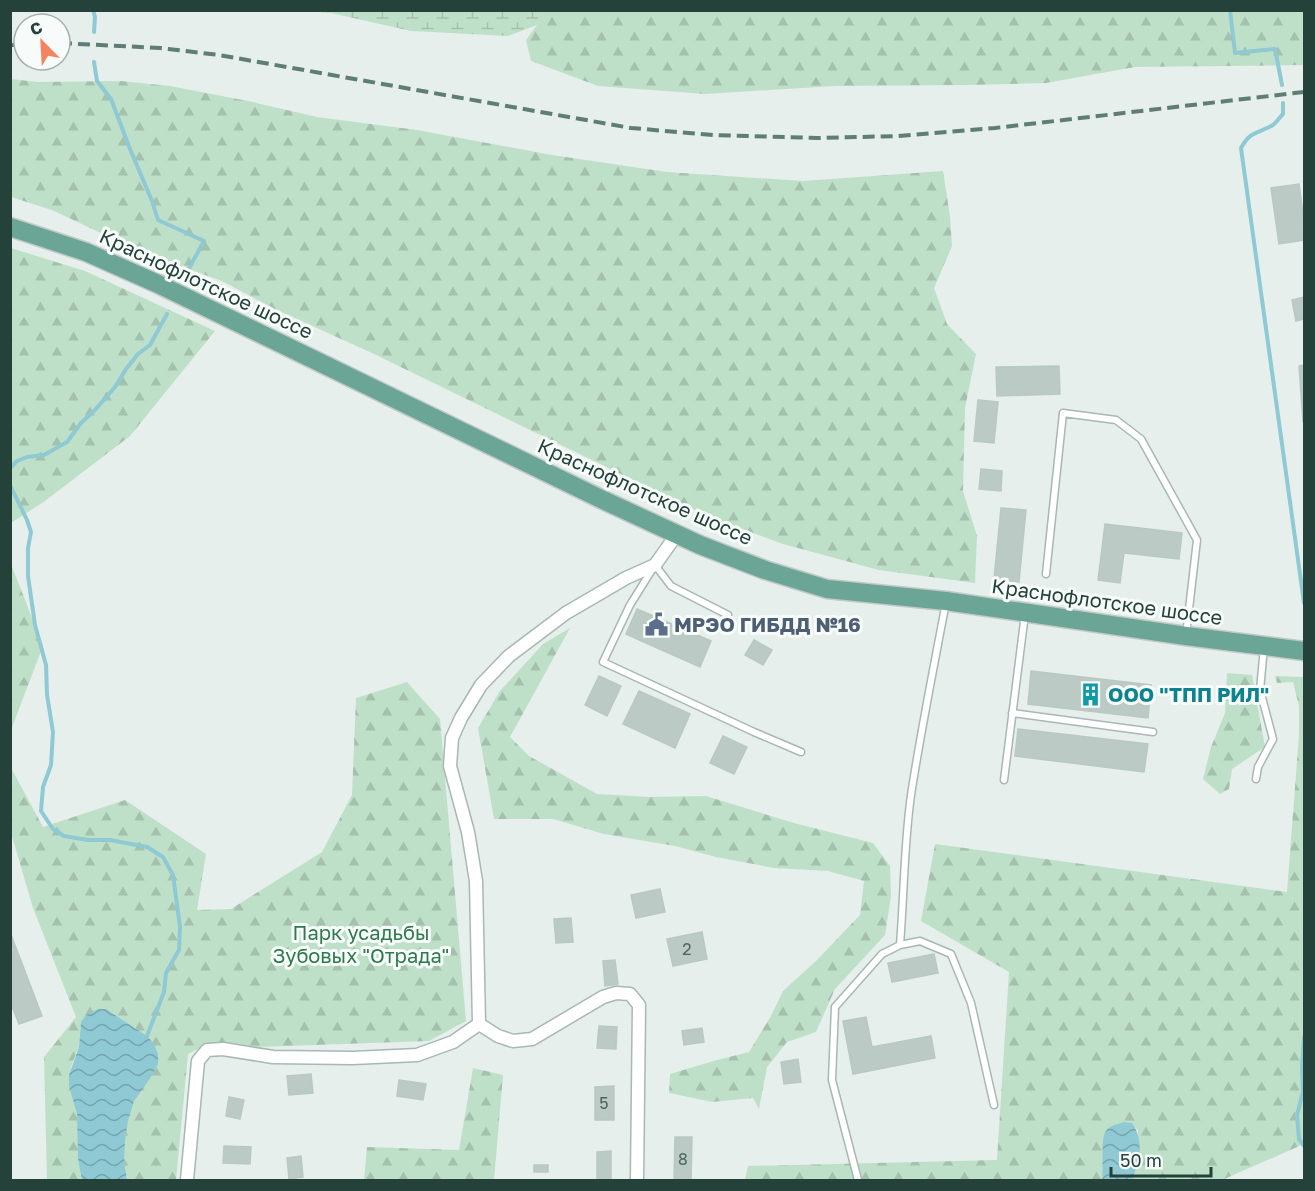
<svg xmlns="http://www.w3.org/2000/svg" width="1315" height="1191" font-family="'Golos Text',sans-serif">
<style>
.forest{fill:url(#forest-firs)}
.wetland{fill:url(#wetland-marsh)}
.water{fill:url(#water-waves)}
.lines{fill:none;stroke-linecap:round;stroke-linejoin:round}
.stream{stroke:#8ec9d4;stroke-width:4}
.building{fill:#bbcac4;stroke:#b8c9c2;stroke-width:1.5}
.lane-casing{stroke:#a8b8b2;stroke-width:9}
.street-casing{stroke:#a8b8b2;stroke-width:15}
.primary-casing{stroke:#c2cac8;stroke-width:21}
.lane{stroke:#fff;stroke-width:6}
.street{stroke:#fff;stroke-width:12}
.primary{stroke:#6aa596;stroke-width:18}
.rail{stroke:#5f7d75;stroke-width:4;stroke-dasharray:12 6;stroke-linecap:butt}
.labels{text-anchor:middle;stroke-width:6;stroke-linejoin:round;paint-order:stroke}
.number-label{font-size:16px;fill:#4a645c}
.street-label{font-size:20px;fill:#24423a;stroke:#f7fbf9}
.service-label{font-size:20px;font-weight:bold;fill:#4e5e75;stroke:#f7fbf9;text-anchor:start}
.culture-label{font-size:20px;font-weight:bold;fill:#0d838f;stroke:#f7fbf9;text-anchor:start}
.park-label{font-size:20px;fill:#2d7a4b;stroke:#f7fbf9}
</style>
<defs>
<pattern id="forest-firs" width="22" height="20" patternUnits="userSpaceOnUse" patternTransform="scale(1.5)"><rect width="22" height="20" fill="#bfe0c8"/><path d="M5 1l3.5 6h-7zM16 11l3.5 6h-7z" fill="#a4c1ad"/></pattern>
<pattern id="wetland-marsh" width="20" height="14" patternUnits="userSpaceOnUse" patternTransform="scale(1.5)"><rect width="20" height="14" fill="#bfe0c8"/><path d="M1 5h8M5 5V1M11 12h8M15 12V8" fill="none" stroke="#a4c1ad"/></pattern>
<pattern id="water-waves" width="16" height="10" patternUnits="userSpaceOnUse" patternTransform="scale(1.5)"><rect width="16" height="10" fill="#8ec9d4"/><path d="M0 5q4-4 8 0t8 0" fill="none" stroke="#74a5ad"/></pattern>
</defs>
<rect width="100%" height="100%" fill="#e6efeb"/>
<path class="forest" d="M540 10 1304 11V65L1135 67 1046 83 967 85 835 86 705 94 598 86 531 61 526 40 537 25Z
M11 79 38 82 121 81 170 86 248 101 317 117 417 130 552 155 667 172 803 181 943 171 950 216 952 246 934 288 947 324 976 354 965 408 963 491 977 536 975 583 879 570 783 544 705 515 372 353 275 309 222 281 141 252 52 210 11 197Z
M11 248 85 271 215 331 130 436 45 501 11 523Z
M11 564 43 646 11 730Z
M570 628 510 737 529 756 597 794 650 797 706 796 794 823 873 843 890 866 891 896 885 935 835 989 816 1032 787 1042 767 1067 759 1109 753 1098 712 1102 669 1093 670 1074 717 1060 749 1052 771 1016 783 991 817 960 860 915 864 881 828 871 774 868 716 857 675 846 604 834 553 819H494L478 728 500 691 543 644Z
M1227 673 1252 675 1265 747 1232 769 1229 789 1220 794 1203 779 1211 747 1225 713Z
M1275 676 1304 677V1144L1222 1180H1132L1138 1131 1132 1124 1124 1122 1103 1141 1104 1173 1102 1180H745L748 1166 997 1160 1009 972 921 921 935 844 1287 892 1299 735V706L1293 682 1277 683Z
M407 682 440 719 466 1021 429 1041 257 1047 207 1044 188 1054 176 1180H127C126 1174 124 1168 124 1162 123 1146 127 1114 134 1100 140 1087 152 1078 158 1064L147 1036 112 1013 81 1022 79 1047 72 1064 69 1079 77 1114 82 1180H47L44 1057 76 1017 33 908 11 833 10 766 43 827 125 800 206 854 197 910 231 909 322 852 352 795 356 698Z
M473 1068 503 1075 494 1180H364L367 1147 459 1150Z"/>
<path class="wetland" d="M307 11 540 10V11L537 25 508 36 411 31 331 13Z"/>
<path class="water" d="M98 1009H106L147 1036 154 1044 158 1054V1064L153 1074 134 1101 128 1121 125 1141 124 1161 127 1180H82L78 1159 77 1114 69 1086V1075L79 1047 81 1022 86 1015Z
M1124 1122 1132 1123C1145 1142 1139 1161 1132 1180H1102C1104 1169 1100 1138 1106 1131 1110 1125 1118 1124 1124 1122Z"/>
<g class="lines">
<path class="stream" d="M93 10 95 17 94 32
M1230 10 1235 53 1275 49 1282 85
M94 62 97 81 111 99 130 149 152 201 158 220 204 241 187 272
M1283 103V114C1280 117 1277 122 1273 125 1258 134 1251 130 1241 148L1304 603
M10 468 17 461 27 457 44 455 67 442 81 423 95 410 115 387 126 369 138 354 150 345 167 314
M10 485 27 520 31 532 28 548V576L35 625 46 665 47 695 53 732 51 765 43 787 41 811 53 829 64 836 88 840H110L147 847 163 857 173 875 180 927 179 950 166 973 164 992 147 1036
M1304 1037 1302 1068 1303 1092 1297 1115 1299 1139 1304 1146"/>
</g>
<path class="building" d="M1299 184 1304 221V240L1279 244 1271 188Z
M1304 297V319L1296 321 1292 300Z
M1304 365V420L1303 421 1299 366Z
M1059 366 1060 394 997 396 996 367Z
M978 400 998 402 994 443 974 441Z
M981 469 1002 471 1001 491 979 489Z
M1001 508 1026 510 1019 582 994 579Z
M1105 524 1182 533 1179 559 1124 553 1120 583 1098 580Z
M637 609 711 641 700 667 626 634Z
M754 640 772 650 763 665 745 655Z
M1031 671 1151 685 1148 718 1028 704Z
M599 676 621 686 607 716 585 705Z
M639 691 690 714 675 748 623 724Z
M1018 729 1148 744 1144 772 1015 756Z
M723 736 747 747 734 774 710 763Z
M660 889 665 912 636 918 631 895Z
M571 918 573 942 556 943 554 919Z
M10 932 42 1016 19 1024 10 1001Z
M702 932 707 959 673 966 667 939Z
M934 954 938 973 892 982 888 963Z
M615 960 618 984 605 986 603 961Z
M866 1017 872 1047 931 1036 935 1058 853 1074 843 1021Z
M599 1026 617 1027 616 1049 597 1048Z
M702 1028 704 1042 684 1045 682 1031Z
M798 1059 801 1082 784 1084 781 1062Z
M311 1074 313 1093 289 1095 287 1076Z
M399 1080 426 1084 423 1100 397 1096Z
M614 1086V1120H595V1087Z
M229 1097 244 1100 240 1119 226 1116Z
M675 1137H692L691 1180H674Z
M224 1146 251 1147 250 1164 223 1163Z
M611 1151V1180H597V1152Z
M301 1156 303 1177 289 1179 287 1158Z
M534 1165H548V1172H534Z"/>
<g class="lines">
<defs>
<path id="lane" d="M1046 574 1063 413 1116 420 1141 439 1197 540 1186 635
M728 615 671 586 655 565 630 605 603 662 754 732 801 752
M1012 713 1153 732
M1256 779 1258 767 1273 739 1260 690 1264 647
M1004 780 1025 614
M900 945C904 895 904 845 911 795 921 730 934 666 946 602
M858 1180 832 1080 835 1007 882 954 900 945 920 941 951 954 971 1003 994 1105"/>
<path id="street" d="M479 1024 498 1036 513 1041 532 1039 603 997 616 993 630 994 639 1005 637 1180
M187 1180 198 1061 207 1050 223 1049 273 1057 353 1058 417 1055 453 1042 479 1024 476 881 468 832 450 766 452 738 461 718 481 685 509 656 566 613 626 578 655 565 677 534"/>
<path id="primary" d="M10 227 86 252 158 284 601 499 700 545 765 570 827 589 946 601 1186 636 1304 651"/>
</defs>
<use href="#lane" class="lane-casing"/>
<use href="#street" class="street-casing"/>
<use href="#primary" class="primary-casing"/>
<use href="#lane" class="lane"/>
<use href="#street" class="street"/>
<use href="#primary" class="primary"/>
<path class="rail" d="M60 43 160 48 219 55 631 128 713 135 818 138 898 136 995 128 1304 92
M10 45H24"/>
</g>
<defs>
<symbol id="civic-bare" viewBox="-9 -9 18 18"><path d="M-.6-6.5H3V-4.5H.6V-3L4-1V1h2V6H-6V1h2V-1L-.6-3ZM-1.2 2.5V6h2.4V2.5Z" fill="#5c6f8a" stroke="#f7fbf9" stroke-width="2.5" paint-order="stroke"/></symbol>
<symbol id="building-bare" viewBox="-9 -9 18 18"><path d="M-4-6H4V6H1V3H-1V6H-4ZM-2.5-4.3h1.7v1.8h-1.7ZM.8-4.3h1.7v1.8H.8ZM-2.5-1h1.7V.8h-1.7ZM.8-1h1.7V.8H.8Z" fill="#0f9aa8" stroke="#f7fbf9" stroke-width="2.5" paint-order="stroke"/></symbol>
</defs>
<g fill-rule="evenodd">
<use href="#civic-bare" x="640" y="608" width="33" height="33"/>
<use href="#building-bare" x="1074" y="678" width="33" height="33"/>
</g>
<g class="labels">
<g class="number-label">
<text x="687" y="955">2</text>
<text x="604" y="1109">5</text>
<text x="683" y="1165">8</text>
</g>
<g class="street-label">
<text transform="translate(206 284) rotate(25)" y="7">Краснофлотское шоссе</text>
<text transform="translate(645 492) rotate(24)" y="7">Краснофлотское шоссе</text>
<text transform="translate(1107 602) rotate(8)" y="7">Краснофлотское шоссе</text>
</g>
<g class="service-label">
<text x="674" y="632">МРЭО ГИБДД №16</text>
</g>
<g class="culture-label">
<text x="1108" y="702">ООО "ТПП РИЛ"</text>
</g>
<g class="park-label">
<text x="361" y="940">Парк усадьбы<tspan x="361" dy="23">Зубовых "Отрада"</tspan></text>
</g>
</g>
<rect width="1315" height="1191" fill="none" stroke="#24423a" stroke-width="24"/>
<g transform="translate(42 42) rotate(336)"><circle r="28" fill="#f7fbf9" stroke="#a3b1ad" stroke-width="1.5"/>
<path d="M0-4.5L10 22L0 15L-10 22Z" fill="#f4845f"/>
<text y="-9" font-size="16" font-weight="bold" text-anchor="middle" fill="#24423a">С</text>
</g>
<path d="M1111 1167v9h100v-9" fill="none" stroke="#24423a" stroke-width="3"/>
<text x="1120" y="1167" font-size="18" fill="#24423a" stroke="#f7fbf9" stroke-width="4.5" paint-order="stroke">50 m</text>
</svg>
